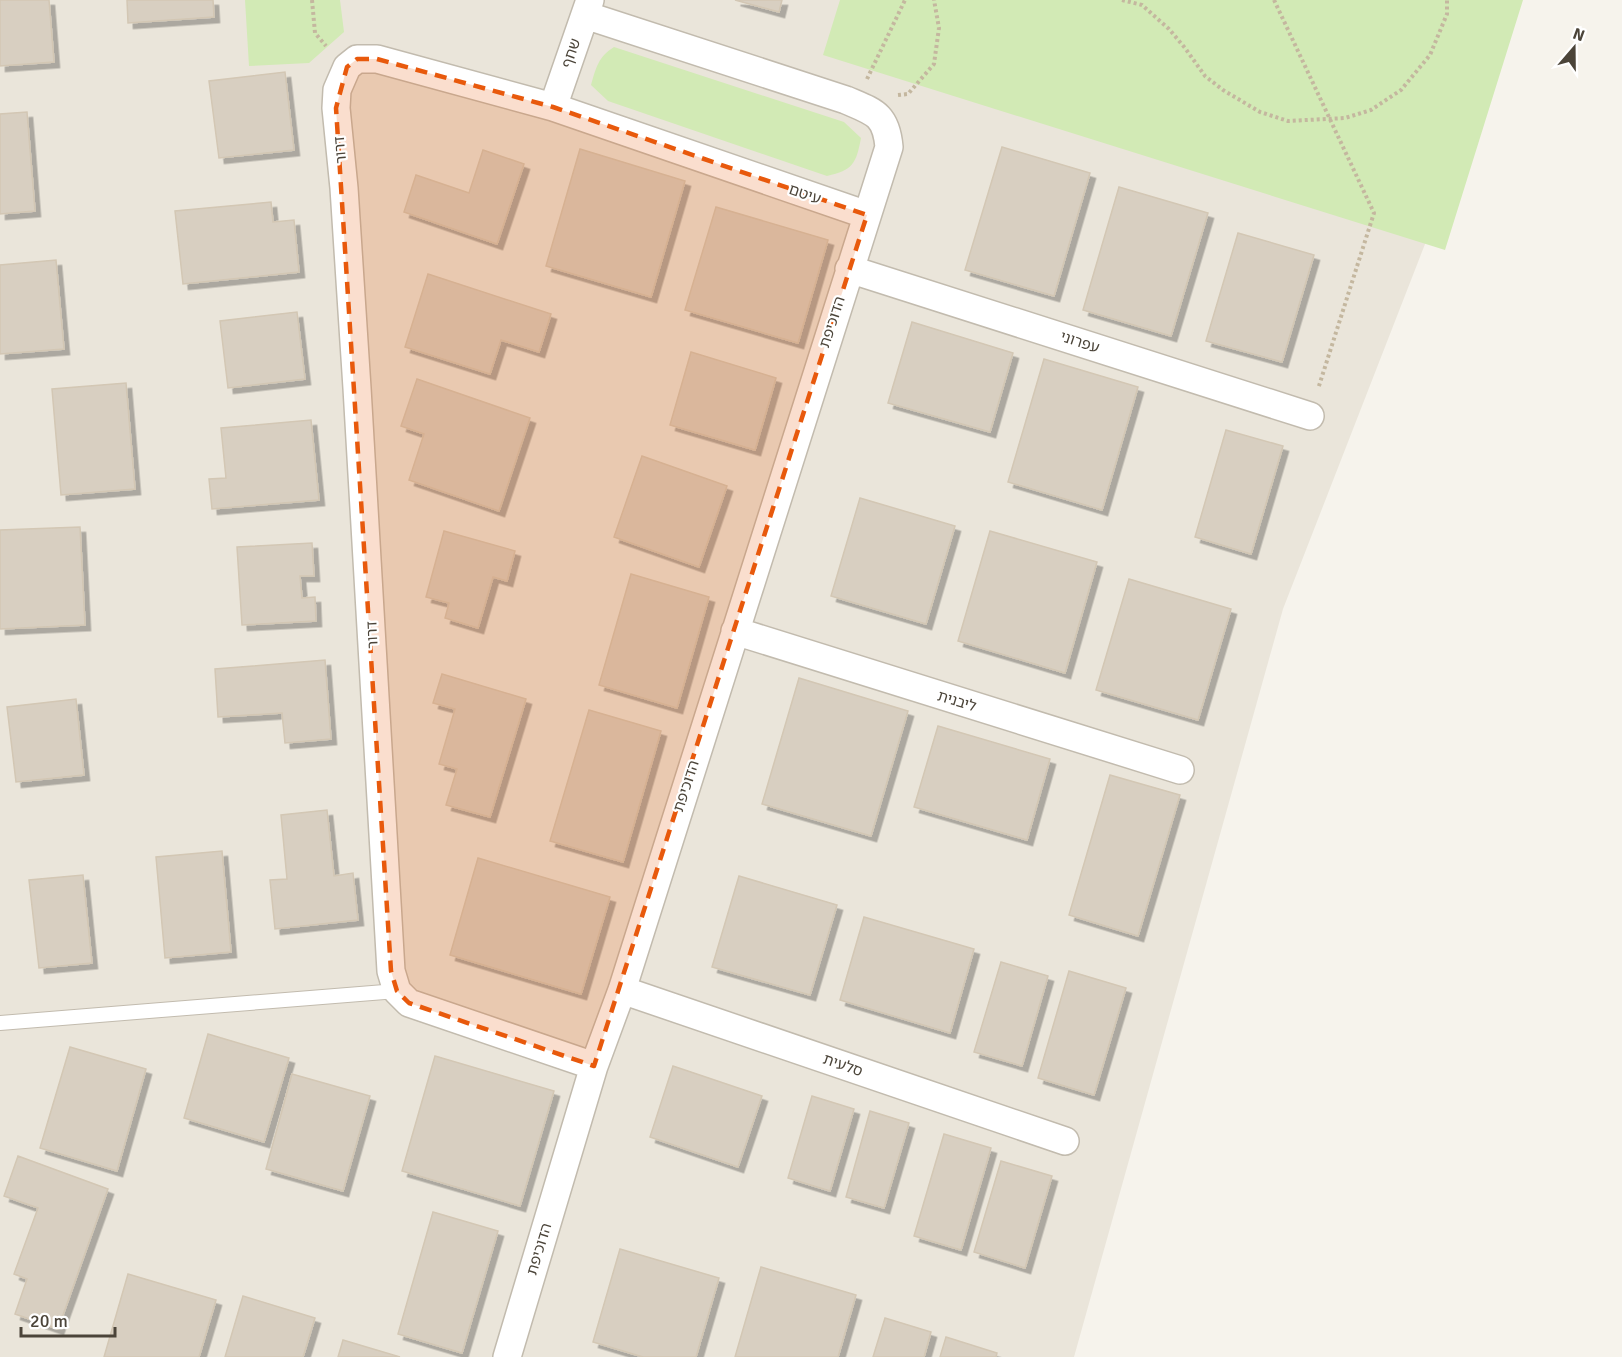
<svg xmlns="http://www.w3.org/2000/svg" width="1622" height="1357" font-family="Signika,'Noto Sans Hebrew',sans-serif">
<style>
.residential{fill:#eae5da}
.green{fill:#d2eab5}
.building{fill:#d8cfc1;stroke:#d3c7b4;stroke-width:1.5;filter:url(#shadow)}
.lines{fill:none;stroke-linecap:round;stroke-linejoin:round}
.lane-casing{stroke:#c2bbae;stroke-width:16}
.street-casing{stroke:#c2bbae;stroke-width:30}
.path{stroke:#c4b79f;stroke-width:4;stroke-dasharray:3 3;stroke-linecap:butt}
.lane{stroke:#fff;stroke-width:14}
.street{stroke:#fff;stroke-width:27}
.marked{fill:#e8590c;fill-opacity:0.2;stroke:#e8590c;stroke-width:4.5;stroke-dasharray:12 8;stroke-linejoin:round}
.labels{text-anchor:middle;stroke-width:4.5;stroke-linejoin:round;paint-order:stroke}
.street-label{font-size:15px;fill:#4b4439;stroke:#fff}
</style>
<defs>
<filter id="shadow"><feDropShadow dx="5.5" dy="5.5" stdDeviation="0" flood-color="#0004"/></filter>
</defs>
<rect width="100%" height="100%" fill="#f6f3ec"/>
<path class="residential" d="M0 0H1520L1283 609 1074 1357H0Z"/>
<path class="green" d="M245 0H340L344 32 309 63 249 66Z
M840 0H1523L1445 250 823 55Z
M614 47 844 122 861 138C856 164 853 170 827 176L608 101 591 85C596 68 598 57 614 47Z"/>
<path class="building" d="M0 0H49L54 62 0 66Z
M127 0H213L214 17 128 23Z
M735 0H782L779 12Z
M285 72 294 150 219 158 209 81Z
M27 112 35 211 0 214V114Z
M1002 147 1090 173 1054 296 965 270Z
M580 149 685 181 651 297 546 266Z
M483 150 524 164 497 244 404 212 416 175 469 193Z
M1119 187 1208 213 1171 336 1083 310Z
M271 202 273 222 294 220 299 272 183 284 175 211Z
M716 207 828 240 798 343 685 310Z
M1238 233 1314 255 1282 362 1206 341Z
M56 260 64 349 0 354V265Z
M428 274 551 314 539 352 501 340 490 374 405 347Z
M297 312 305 379 228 388 220 321Z
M912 322 1013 353 990 432 888 403Z
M691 352 776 378 755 450 670 425Z
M1044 359 1138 387 1102 510 1008 482Z
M417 379 530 418 499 511 409 480 424 434 401 426Z
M126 383 135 489 61 495 52 389Z
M311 420 319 500 212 509 209 479 226 478 221 428Z
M1226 430 1283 446 1251 554 1195 537Z
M642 456 727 486 699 567 614 537Z
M860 498 955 526 926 624 831 596Z
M80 527 85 625 0 629V530Z
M444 531 515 551 507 581 493 577 478 628 445 618 449 603 426 597Z
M990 531 1097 562 1065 673 958 641Z
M312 543 314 576H300L302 598 315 597 316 621 242 625 237 547Z
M631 574 709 597 677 708 599 685Z
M1129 579 1231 609 1198 720 1096 690Z
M325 660 331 739 285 743 282 713 218 717 215 669Z
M442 674 526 699 490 817 446 805 457 769 439 764 455 709 433 703Z
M799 678 908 711 871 836 762 804Z
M76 699 84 775 16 782 7 707Z
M589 710 661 731 623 862 550 841Z
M938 726 1050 759 1027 840 914 807Z
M1110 775 1180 795 1138 936 1069 915Z
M327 810 334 876 353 873 358 920 275 929 270 880 287 879 281 815Z
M222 851 231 952 165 958 156 857Z
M478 858 610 897 581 994 450 955Z
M83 875 92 963 39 968 29 880Z
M739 876 837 905 810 995 712 967Z
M864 917 974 949 950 1033 840 1000Z
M1001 962 1048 976 1022 1066 974 1052Z
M1069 971 1126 988 1094 1095 1038 1078Z
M208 1034 289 1058 264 1142 184 1118Z
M70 1047 146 1069 117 1171 40 1148Z
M435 1056 554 1091 520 1206 402 1171Z
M673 1066 762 1096 738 1167 650 1137Z
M292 1074 370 1096 343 1191 266 1169Z
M812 1096 854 1109 830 1191 788 1178Z
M870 1111 909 1123 884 1208 846 1197Z
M944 1134 991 1148 961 1250 914 1236Z
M18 1156 108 1189 58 1329 15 1314 27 1279 14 1274 38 1208 4 1196Z
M1001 1161 1052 1176 1025 1268 974 1252Z
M433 1212 498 1231 462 1353 398 1334Z
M620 1249 719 1278 696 1357H643L593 1342Z
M761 1267 856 1295 838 1357H735Z
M128 1274 216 1300 199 1357H104Z
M243 1296 315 1318 303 1357H225Z
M885 1318 931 1332 924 1357H873Z
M946 1337 997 1353 996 1357H940Z
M343 1340 400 1357H338Z"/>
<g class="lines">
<defs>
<path id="lane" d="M0 1023 397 991"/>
<path id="street" d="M553 107 590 0
M849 269 1310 416
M735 631 1180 770
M622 990 1065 1141
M594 1066 409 1003 397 991 391 971 357 388 344 188 336 108 337 90 347 67 357 59H377L553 107 867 215
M507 1357 594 1066 622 990 889 147C886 114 874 112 846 100L585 15"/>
</defs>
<use href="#lane" class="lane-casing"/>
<use href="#street" class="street-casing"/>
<path class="path" d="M312 0 315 33 326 46
M1122 0 1142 5 1169 29 1185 48 1205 76 1223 90 1260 112 1288 121 1345 118 1371 110 1401 90 1430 55 1447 14V0
M1274 0 1374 213 1318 389
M867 79 905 0
M898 95 908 94 934 64 939 28 934 0"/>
<use href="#lane" class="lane"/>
<use href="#street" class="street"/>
</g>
<path class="marked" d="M357 59H377L553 107 867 215 594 1066 409 1003 397 991 391 971 336 108 347 67Z"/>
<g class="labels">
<g class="street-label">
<text transform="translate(571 53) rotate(-71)" y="5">שחף</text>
<text transform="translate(340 150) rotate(-95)" y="5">דרור</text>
<text transform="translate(805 194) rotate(19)" y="5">עיטם</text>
<text transform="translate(832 322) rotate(-72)" y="5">הדוכיפת</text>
<text transform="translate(1080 342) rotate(18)" y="5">עפרוני</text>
<text transform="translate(372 635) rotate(-93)" y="5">דרור</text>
<text transform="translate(957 701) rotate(17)" y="5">ליבנית</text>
<text transform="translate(686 786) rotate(-72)" y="5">הדוכיפת</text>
<text transform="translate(843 1065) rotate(19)" y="5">סלעית</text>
<text transform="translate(539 1249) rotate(-73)" y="5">הדוכיפת</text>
</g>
</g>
<g transform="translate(1574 48) rotate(20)" stroke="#ffffff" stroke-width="4.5" paint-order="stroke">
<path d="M0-4.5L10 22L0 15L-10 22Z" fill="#4b4439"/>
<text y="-9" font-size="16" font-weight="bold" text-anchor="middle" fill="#4b4439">N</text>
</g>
<path d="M21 1327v9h94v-9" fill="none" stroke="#4b4439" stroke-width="3"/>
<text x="30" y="1327" font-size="18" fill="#4b4439" stroke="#ffffff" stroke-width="4.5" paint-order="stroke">20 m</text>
</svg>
